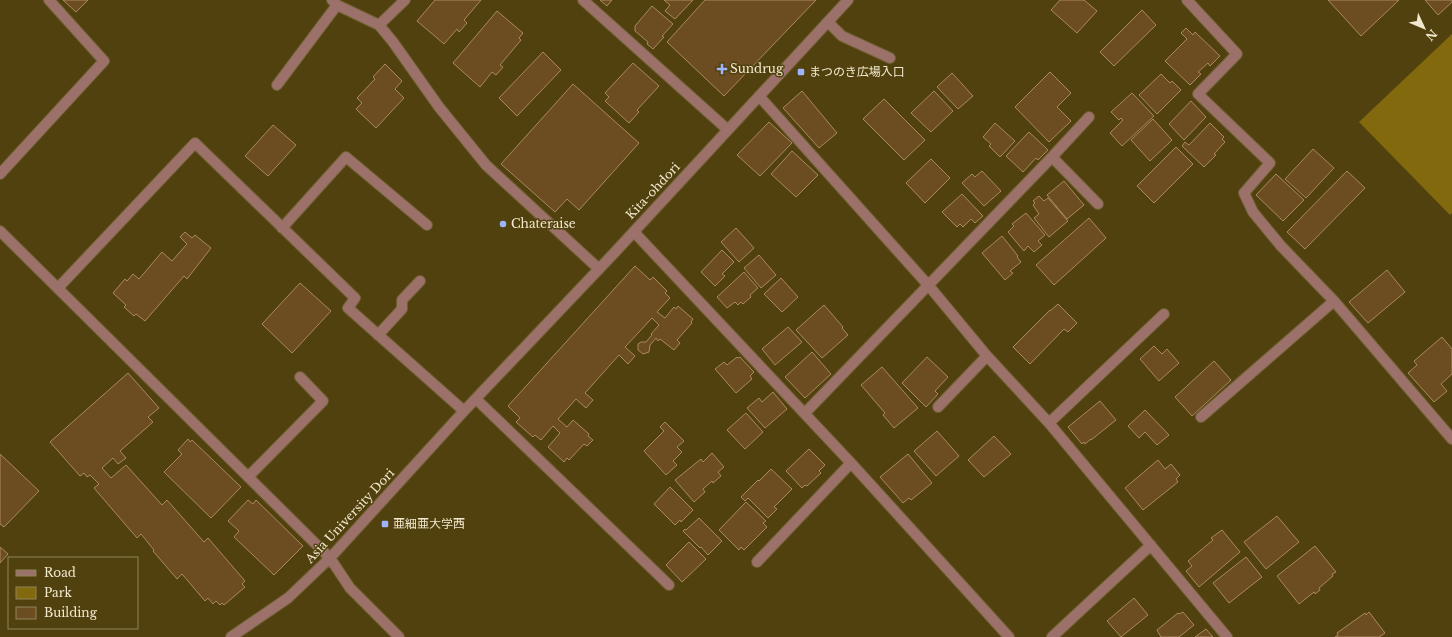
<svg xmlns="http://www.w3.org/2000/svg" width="1452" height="637" font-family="'Libre Baskerville','Noto Sans JP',serif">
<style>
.green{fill:#83690d}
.building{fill:#6c4c21;stroke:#ab8960}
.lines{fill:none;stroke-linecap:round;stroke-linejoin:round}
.minor-casing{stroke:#6e5f31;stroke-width:12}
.minor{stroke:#9b7169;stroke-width:10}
.poi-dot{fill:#9eb4fd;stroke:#51410e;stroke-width:1.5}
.labels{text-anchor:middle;stroke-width:3;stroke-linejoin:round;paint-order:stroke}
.poi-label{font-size:12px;fill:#f1e8ce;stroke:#51410e;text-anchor:start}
.street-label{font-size:12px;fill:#f1e8ce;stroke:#51410e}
</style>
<rect width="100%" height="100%" fill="#51410e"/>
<path class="green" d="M1452 34V213L1450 215 1359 122Z"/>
<path class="building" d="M63 0H88L76 12Z
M435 0H481L464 20 467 23 459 32 457 29 444 44 417 21Z
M600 0H612L607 6Z
M664 0H693L675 19 665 11 670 5Z
M705 0H816L724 96 667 42Z
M1060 0H1084L1097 11 1077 33 1051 10Z
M1328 0H1399L1361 36Z
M1425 0H1452V2L1438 15Z
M652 6 673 24 662 36 664 37 653 49 647 44 648 42 635 31V26Z
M1142 10 1156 25 1114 66 1100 52Z
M497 11 523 33 519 38 521 40 500 65 503 67 496 75 492 72 480 87 453 63Z
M1186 28 1193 35 1195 32 1220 56 1210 66 1208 63 1198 72 1201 74 1190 85 1165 61 1187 39 1181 33Z
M543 52 561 70 517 116 499 98Z
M633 63 659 86 637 110 639 112 629 123 605 101 609 97 605 93Z
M385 64 402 81 395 89 404 98 376 128 356 109 362 103 357 98 375 79 373 77Z
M1050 72 1071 93 1057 107 1071 121 1049 142 1015 107Z
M952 73 973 96 958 109 937 87Z
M1161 74 1170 83 1172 81 1181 90 1157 114 1139 95Z
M573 84 639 143 579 210 567 199 555 212 501 164Z
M802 91 837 133 819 148 783 108Z
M934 91 953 111 931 132 911 113Z
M1132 93 1154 116 1122 146 1110 133 1123 120 1121 118 1119 120 1111 112Z
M884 99 925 140 904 160 863 119Z
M1191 101 1206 117 1184 140 1169 124Z
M1153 119 1172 140 1150 161 1131 140Z
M769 122 792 143 760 176 737 155Z
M995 123 1015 141 1000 157 989 146 991 144 983 137Z
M1210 123 1224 137 1222 139 1225 142 1214 154 1216 155 1204 167 1182 146 1185 142 1189 145Z
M273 125 296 145 268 176 245 156Z
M1029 132 1048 150 1038 160 1036 158 1023 172 1006 156Z
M1176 147 1193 164 1154 203 1137 186Z
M1313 149 1334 168 1306 198 1285 179Z
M792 151 818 175 796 197 771 174Z
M931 159 950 178 925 203 906 183Z
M982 171 1001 191 984 206 962 183 972 174 975 177Z
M1347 171 1365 188 1305 249 1287 232Z
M1276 174 1304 200 1283 221 1256 195Z
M1064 181 1084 205 1067 219 1047 195Z
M962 194 983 216 975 223 971 219 963 227 960 224 957 227 942 212Z
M1039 196 1044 201 1048 198 1068 221 1049 237 1034 218 1039 214 1033 205 1035 203 1033 201Z
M1026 213 1045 235 1038 241 1042 245 1034 252 1028 246 1024 251 1008 232 1014 226 1012 224Z
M1089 218 1106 238 1054 285 1036 265Z
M736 228 754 248 739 262 721 242Z
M185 232 192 238 195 235 211 248 187 279 184 276 145 321 136 314 134 316 124 307 126 305 113 293 125 279 127 281 133 274 139 279 162 252 172 261 187 244 180 237Z
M1002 236 1018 256 1017 257 1021 262 1010 271 1013 273 1005 280 982 253Z
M722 250 734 262 722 274 725 276 715 286 701 272Z
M759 255 776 275 761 288 744 268Z
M635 266 650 280 653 277 667 291 665 293 670 298 657 312 665 318 674 307 676 309 678 306 693 319 691 322 692 323 677 340 680 343 674 350 660 339 658 341 656 338 650 345 649 352 643 354 638 350V344L641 342H646L652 335 651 334 659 325 652 318 625 347 635 356 628 364 619 355 585 393 593 400 586 408 576 399 558 419 567 427 573 420 589 434 588 436 593 440 587 446 584 444 569 460 567 458 564 462 548 447 560 433 553 426 541 440 535 435 533 437 516 422 520 418 508 406Z
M1387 270 1405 292 1368 323 1349 302Z
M744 272 758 288 750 295 751 297 743 304 741 302 738 305 735 302 727 308 717 297Z
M781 278 798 297 782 312 764 294Z
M300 283 331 311 292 353 262 324Z
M1058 304 1077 323 1068 332 1064 329 1030 364 1013 347 1050 310V311Z
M824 305 843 327 842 328 848 335 822 358 796 330Z
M788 327 802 342 775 365 762 349Z
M1442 337 1452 349V374L1441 384 1447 391 1434 402 1408 373 1417 365 1414 361Z
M1154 346 1162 354 1167 349 1179 363 1159 381 1140 359Z
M812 352 831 374 805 398 785 377Z
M737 357 738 358 740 357 754 372 750 376 752 379 736 393 715 369 724 362 727 365Z
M927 357 948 377 935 391 938 394 926 407 902 383Z
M1214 361 1231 380 1192 416 1175 397Z
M882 367 918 408 894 428 883 415 885 413 861 385Z
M128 373 159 408 148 417 153 422 120 451 126 458 118 464 113 458 102 468 111 478 126 465 162 505 167 500 204 542 208 538 245 581 242 584 245 587 224 605 222 603 220 605 216 601 213 604 208 598 205 601 182 574 177 579 153 551 154 550 141 534 137 538 94 488 99 484 90 475 87 477 84 473 80 476 50 442Z
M773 392 787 409 765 428 747 408 759 398 762 402Z
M1100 401 1116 420 1091 440V439L1085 444 1084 442 1082 444 1068 427Z
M1145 410 1169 435 1157 445 1145 432 1139 438 1128 426Z
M746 413 763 432 745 449 727 430Z
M665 422 684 441 677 447 682 452 673 461 677 465 666 475 644 451 664 431 660 427Z
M937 431 959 456 936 476 914 451Z
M994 436 1011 454 984 477 968 460Z
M188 439 190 442 192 440 241 487 211 518 164 472 182 454 178 450Z
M809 449 825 465 819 471 821 473 807 486 805 485 802 488 786 471Z
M712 453 724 467 718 472 721 476 713 483 712 481 703 489 705 492 694 502 675 480 701 459 703 462Z
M0 454 39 491 4 527 0 524Z
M908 454 932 483 911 500 909 498 903 503 880 477Z
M1158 460 1165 469 1171 464 1180 475 1176 479 1178 482 1143 510 1125 488Z
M771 469 792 489 774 507 777 509 768 518 748 498 745 501 741 497 758 480 759 481Z
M670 487 693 510 681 522 680 520 675 525 654 504Z
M248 500 253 504 256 500 303 546 274 575 234 537 239 531 228 521Z
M746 502 766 521 763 523 767 527 744 550 741 547 739 550 719 530Z
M1277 516 1299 542 1266 569 1244 542Z
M699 518 722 541 708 555 701 547 700 548 683 531 685 529 686 530Z
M1222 530 1240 552 1199 587 1186 571 1192 566 1188 561 1213 540 1211 538Z
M689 542 706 559 682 582 666 565Z
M1315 546 1336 572 1332 574 1333 576 1319 588 1320 590 1315 594 1314 592 1299 604 1277 576Z
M0 547 8 554 0 563Z
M1246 557 1262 577 1229 603 1213 583Z
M1134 598 1148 615 1121 637 1107 621Z
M1183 612 1194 625 1179 637H1161L1157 630 1178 613 1179 614Z
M1369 612 1385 633 1379 637H1335L1338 635 1337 633 1365 613 1366 615Z
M1206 629 1213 637H1195Z"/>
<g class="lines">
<defs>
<path id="minor" d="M332 0 337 5 379 25 393 42 439 107 486 165 599 269
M583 0 728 130
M1187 0 1237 54 1198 94 1270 163 1244 193 1253 212 1281 246 1334 301 1452 439
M828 22 842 36 890 58
M379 25 405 0
M277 85 337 5
M759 96 929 286 987 356 1049 423 1227 637
M1052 157 1098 204
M0 174 104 61 49 0
M282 228 346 157 427 225
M0 231 330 558 350 588 399 637
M634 232 851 463 1009 637
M58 288 195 143 355 298 348 308 464 411
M378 335 402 309V300L420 281
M476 399 669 585
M938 407 987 356
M805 413 1052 157 1089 117
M1201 417 1334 301
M1049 423 1164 314
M248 477 323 401 300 377
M757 562 851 463
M231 637 288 598 330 558 464 411 616 251 848 0
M1052 637 1151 545"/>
</defs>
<use href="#minor" class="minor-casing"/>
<use href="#minor" class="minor"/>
</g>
<g class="poi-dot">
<path d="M720 63h4v4h4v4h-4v4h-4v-4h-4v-4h4z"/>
<rect x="797" y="68" width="8" height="8" rx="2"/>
<circle cx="503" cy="224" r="4"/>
<rect x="381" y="520" width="8" height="8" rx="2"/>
</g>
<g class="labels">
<g class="poi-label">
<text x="730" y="73">Sundrug</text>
<text x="809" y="76">まつのき広場入口</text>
<text x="511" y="228">Chateraise</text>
<text x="393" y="528">亜細亜大学西</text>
</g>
<g class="street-label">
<text transform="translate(653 191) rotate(-47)" y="4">Kita-ohdori</text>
<text transform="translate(350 516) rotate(-47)" y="4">Asia University Dori</text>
</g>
</g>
<rect x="8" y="557" width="130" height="72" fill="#51410e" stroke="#91845b"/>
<rect x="16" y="570" width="20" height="6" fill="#9b7169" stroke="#91845b"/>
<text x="44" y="577" font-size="12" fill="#f1e8ce">Road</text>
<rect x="16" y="587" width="20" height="12" fill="#83690d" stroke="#91845b"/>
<text x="44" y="597" font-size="12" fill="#f1e8ce">Park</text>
<rect x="16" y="607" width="20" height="12" fill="#6c4c21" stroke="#91845b"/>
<text x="44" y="617" font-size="12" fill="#f1e8ce">Building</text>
<g transform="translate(1424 28) rotate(134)" stroke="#51410e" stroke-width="3" paint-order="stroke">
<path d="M0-3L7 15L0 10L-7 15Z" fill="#f1e8ce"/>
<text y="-6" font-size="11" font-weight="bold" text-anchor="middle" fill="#f1e8ce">N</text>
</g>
</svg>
